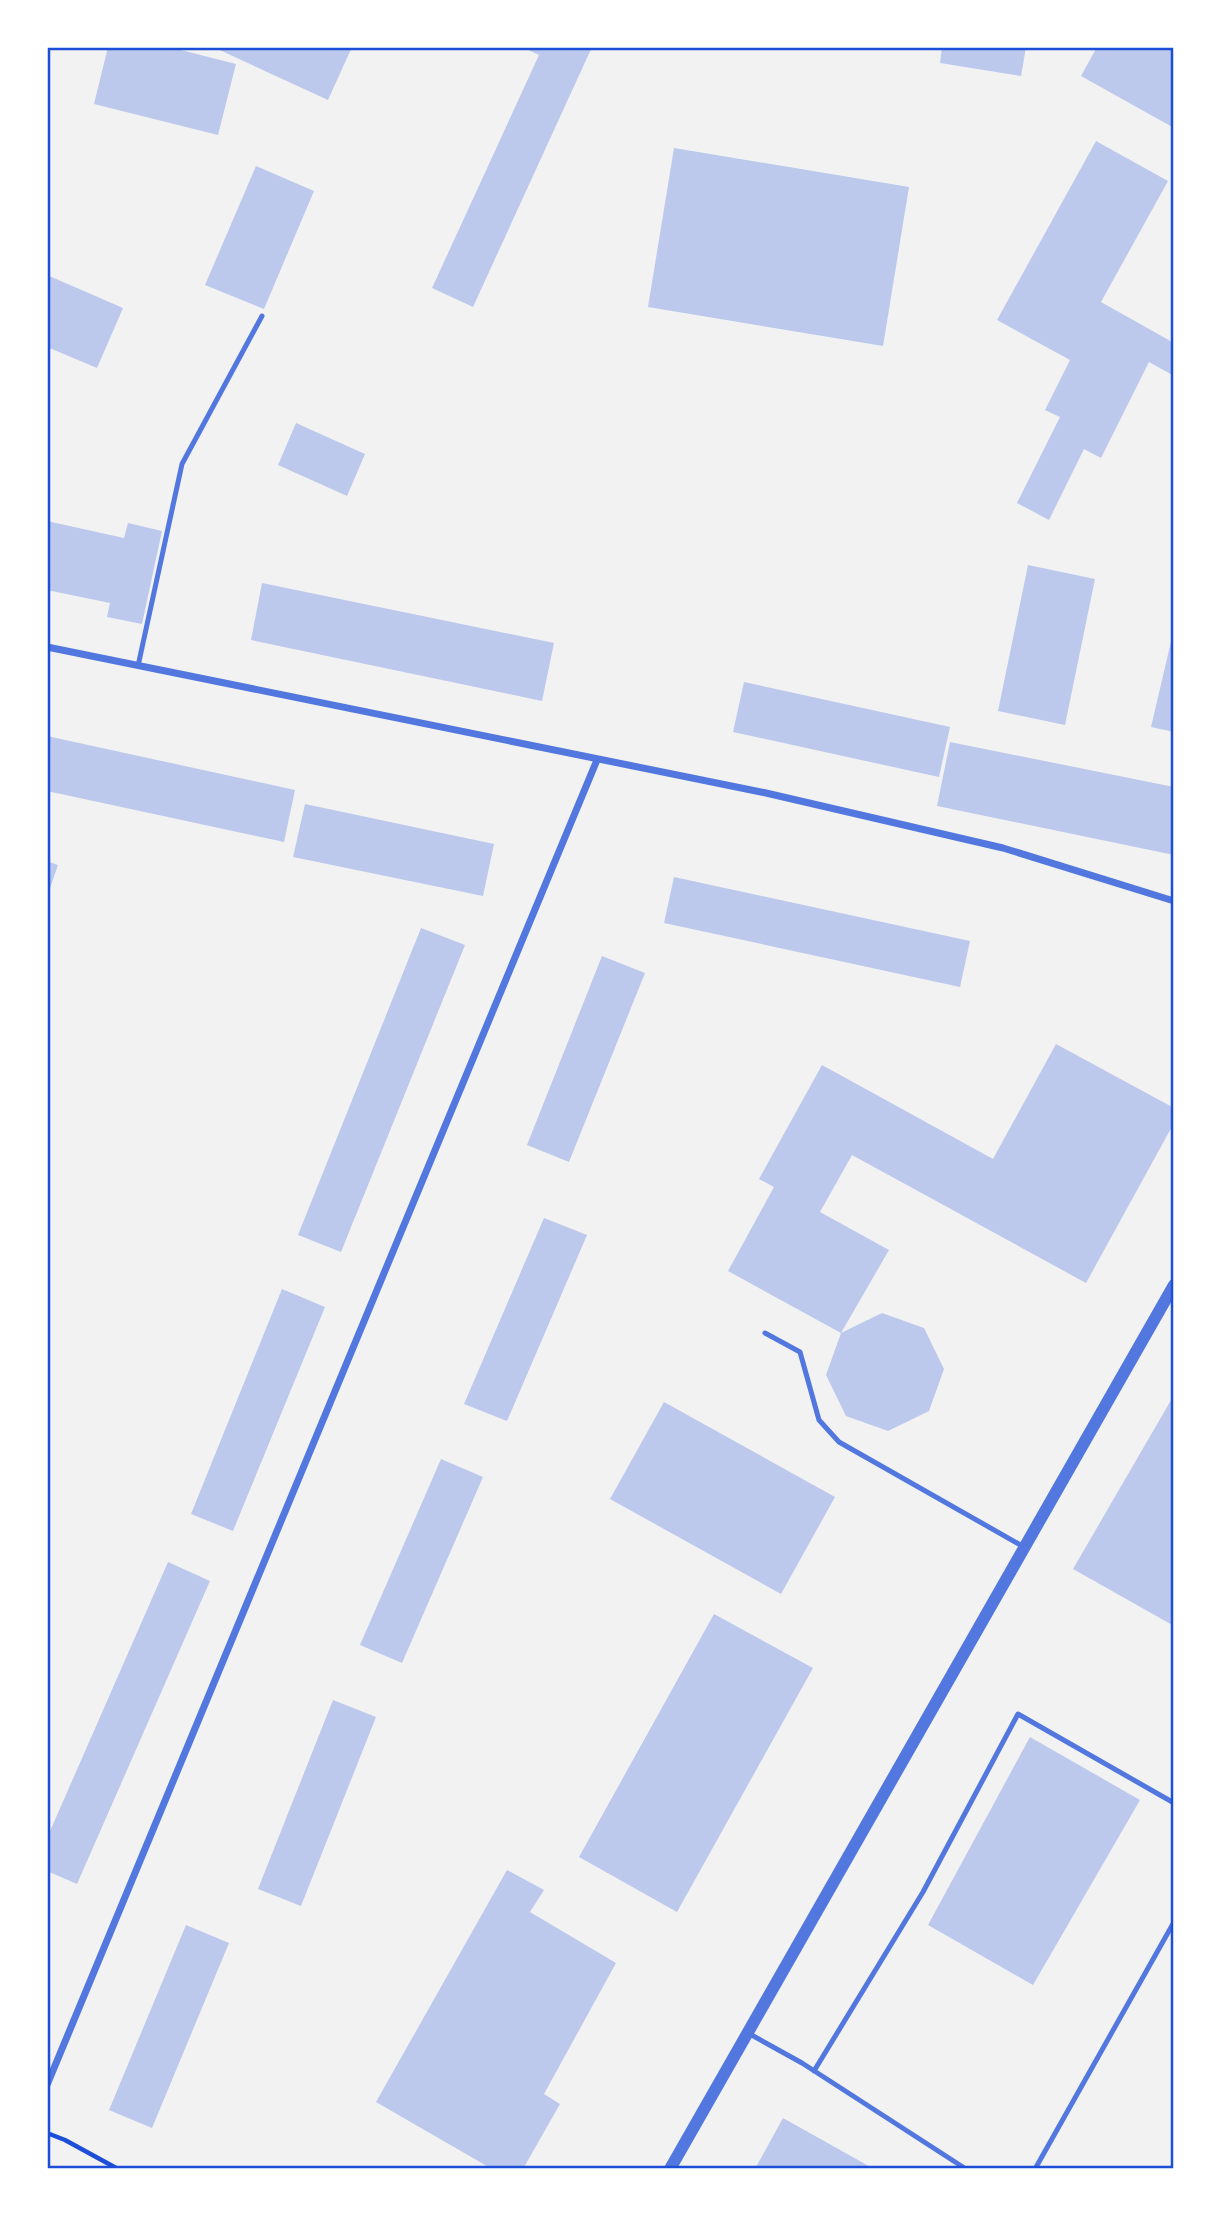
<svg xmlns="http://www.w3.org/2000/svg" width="1221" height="2216" font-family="Arial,sans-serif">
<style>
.building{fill:#bdc9ec}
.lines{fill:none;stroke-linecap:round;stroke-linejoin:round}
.path{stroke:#1d4ed8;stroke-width:4.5}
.service{stroke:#5277de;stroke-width:5}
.minor{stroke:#5277de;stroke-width:7}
.tertiary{stroke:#5277de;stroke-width:12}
.neatline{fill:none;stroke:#1d4ed8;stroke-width:2.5}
</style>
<rect width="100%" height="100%" fill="#f2f2f2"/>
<path class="building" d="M108 47H169L236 64 218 135 94 104Z
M213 47H352L328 100Z
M522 47H592L473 307 432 288 539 55Z
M942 47H1026L1021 76 940 63Z
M1097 47H1174V128L1081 76Z
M1096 141 1168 181 1101 302 1174 343V376L1149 362 1101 458 1084 449 1049 520 1017 503 1060 417 1045 410 1070 360 997 320Z
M674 148 909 187 883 346 648 307Z
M256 166 314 191 264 309 205 285Z
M47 275 123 308 97 368 47 347Z
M296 423 365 454 347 496 278 465Z
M47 521 124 538 128 523 162 531 142 624 107 617 110 603 47 590Z
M1028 565 1095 579 1065 725 998 711Z
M262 583 554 643 542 701 251 640Z
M1173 633H1174V732L1151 727Z
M744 682 950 727 939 777 733 732Z
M47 736 295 790 284 842 47 791Z
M950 742 1174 787V855L937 806Z
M305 804 494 844 483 896 293 857Z
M47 861 58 865 48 894H47Z
M674 877 970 941 960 987 664 923Z
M421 928 465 945 341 1252 298 1235Z
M602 956 645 973 569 1162 527 1145Z
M1056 1044 1174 1108V1123L1086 1283 852 1155 820 1212 889 1250 841 1333 728 1271 774 1187 759 1179 822 1065 993 1159Z
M544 1218 587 1235 507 1421 464 1404Z
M282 1289 325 1307 233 1531 191 1514Z
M882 1313 924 1328 944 1369 929 1411 888 1431 846 1416 826 1375 841 1333Z
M1174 1395V1626L1073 1569Z
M664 1402 835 1497 781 1594 610 1499Z
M441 1459 483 1477 402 1663 360 1645Z
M168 1562 210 1581 77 1884 47 1871V1838Z
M714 1614 813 1668 677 1912 579 1857Z
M333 1700 376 1717 301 1906 258 1889Z
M1030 1737 1140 1800 1033 1985 928 1925Z
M507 1870 544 1890 530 1912 616 1963 544 2094 560 2104 523 2169H492L376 2102Z
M186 1925 229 1943 152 2128 109 2110Z
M783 2118 874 2169H755Z"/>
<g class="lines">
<path class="path" d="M47 2133 65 2140 118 2169"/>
<path class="service" d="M138 666 182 464 262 316
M765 1333 800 1352 819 1420 839 1442 1024 1547
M748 2033 802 2063 966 2169
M814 2071 923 1892 1018 1714 1174 1803
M1035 2169 1174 1922"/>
<path class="minor" d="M47 647 766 793 1003 848 1174 901
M47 2085 597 760"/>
<path class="tertiary" d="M670 2169 1174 1285"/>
</g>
<rect width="1221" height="2216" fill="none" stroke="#ffffff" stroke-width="98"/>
<rect x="49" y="49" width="1123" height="2118" class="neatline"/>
</svg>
